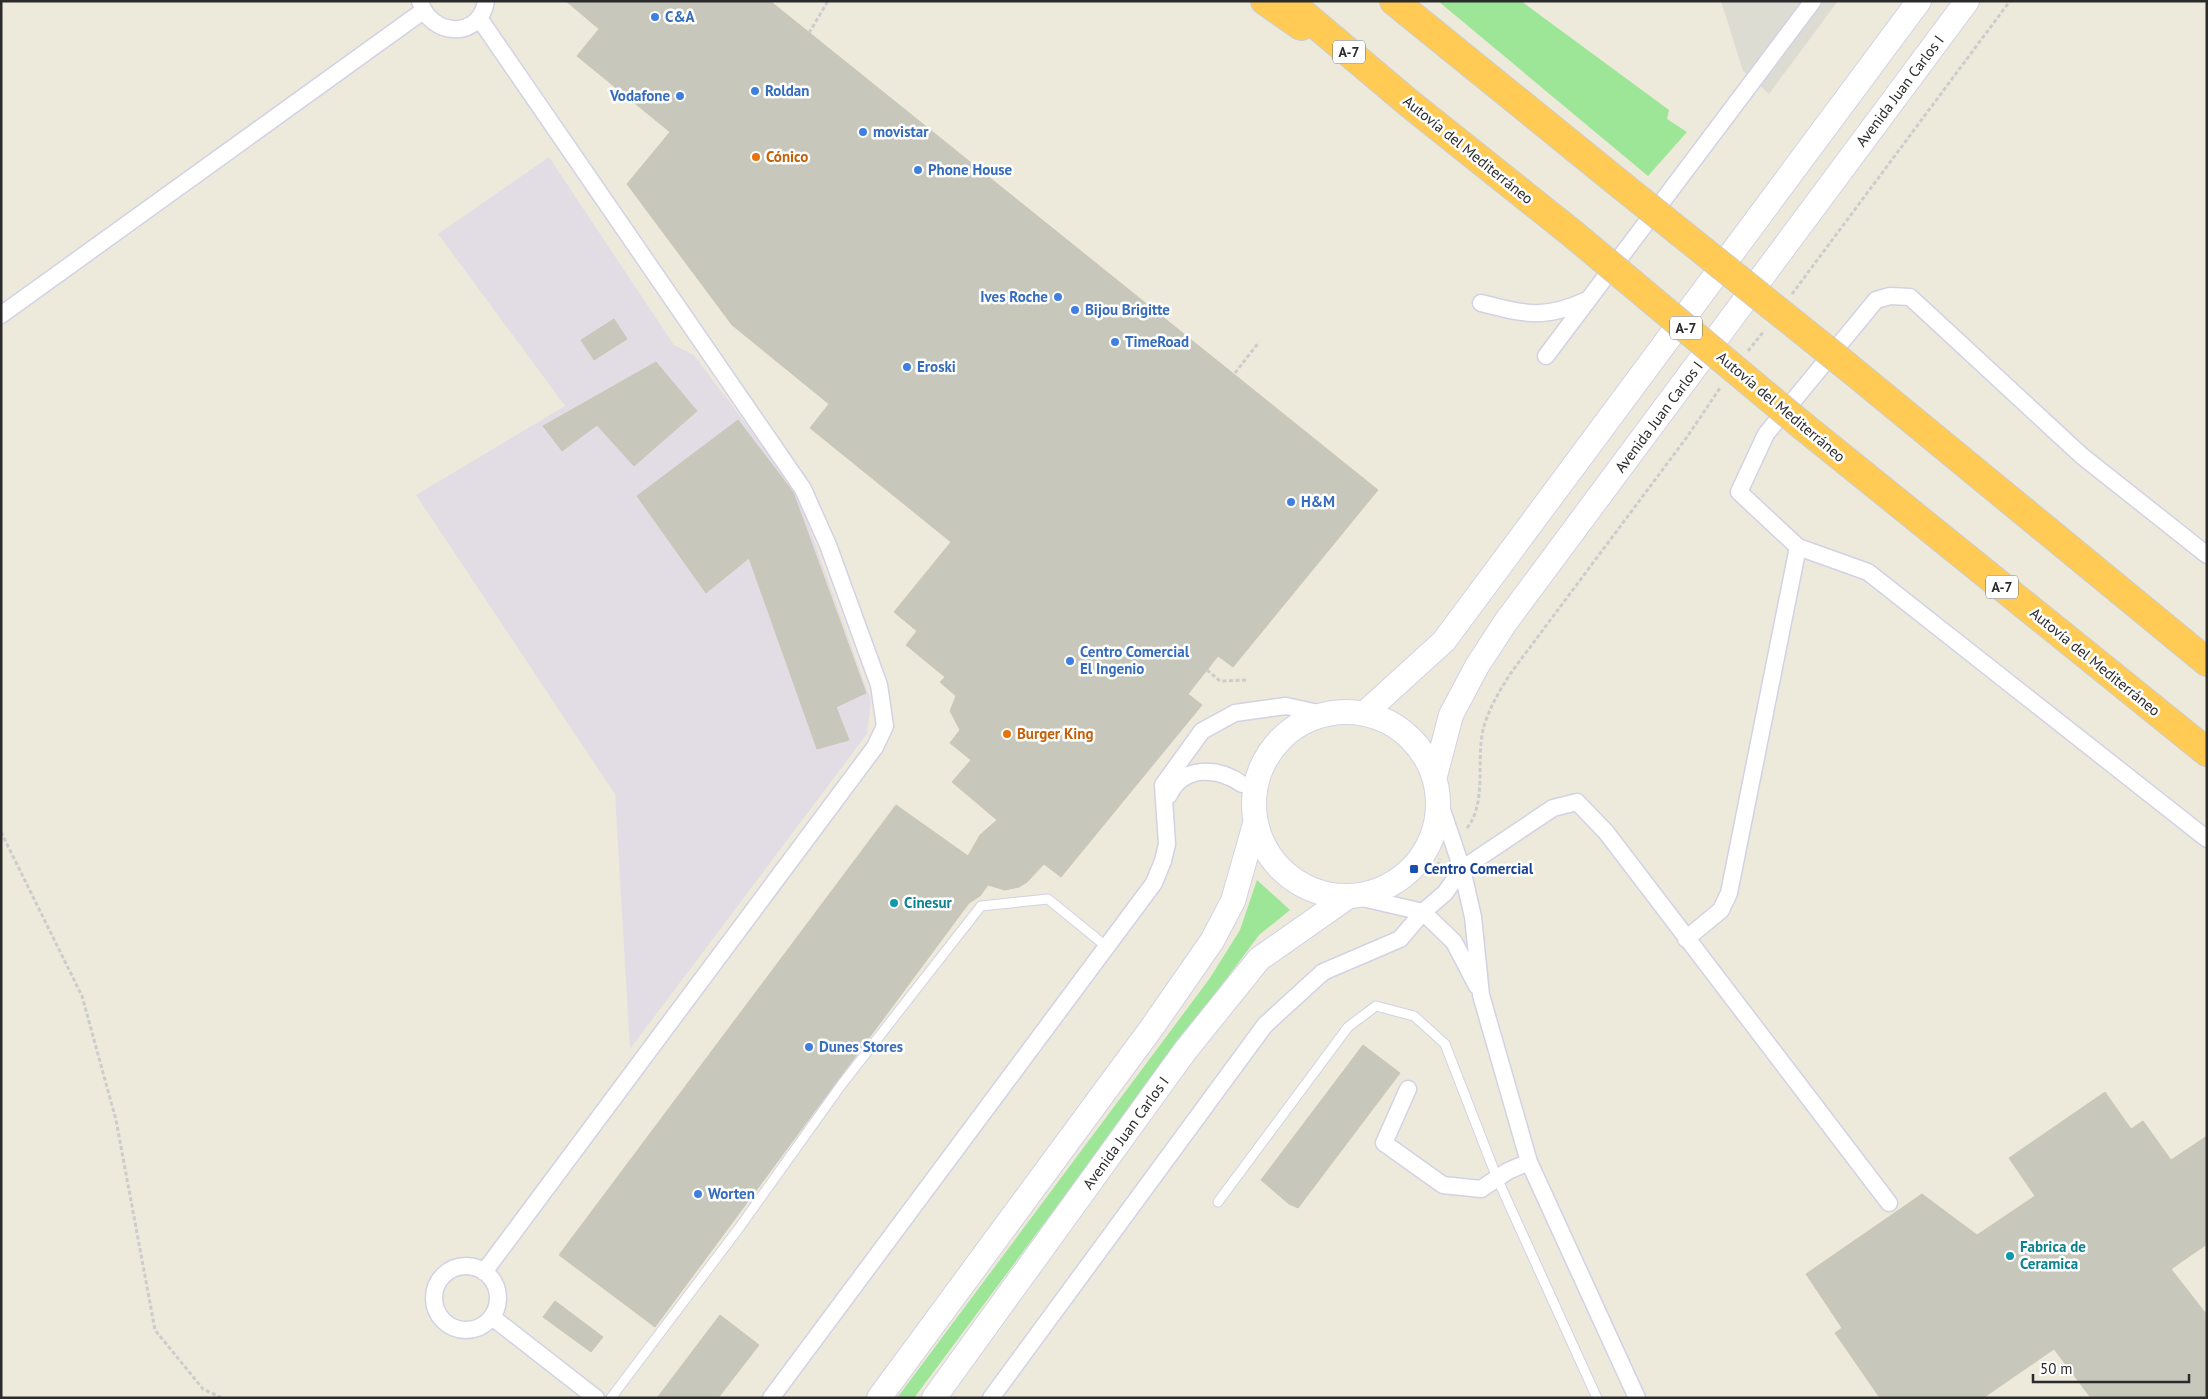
<svg xmlns="http://www.w3.org/2000/svg" width="2208" height="1399" font-family="'PT Sans',sans-serif">
<style>
.industrial{fill:#e2dde5}
.green{fill:#9de597}
.plaza{fill:#dddcd3}
.building{fill:#c8c7bc;stroke:#c9c7b6}
.lines{fill:none;stroke-linecap:round;stroke-linejoin:round}
.lane-casing{stroke:#d3d1e4;stroke-width:11}
.street-casing{stroke:#d3d1e4;stroke-width:19}
.secondary-casing{stroke:#d3d1e4;stroke-width:26}
.highway-casing{stroke:#ccc;stroke-width:30}
.path{stroke:#ccc;stroke-width:3;stroke-dasharray:4 2.5;stroke-linecap:butt}
.lane{stroke:#fff;stroke-width:9}
.street{stroke:#fff;stroke-width:16}
.secondary{stroke:#fff;stroke-width:24}
.highway{stroke:#ffcb55;stroke-width:28}
.highway-bridge-casing{stroke:#ccc;stroke-width:30;stroke-linecap:butt}
.highway-bridge{stroke:#ffcb55;stroke-width:28}
.shop-dot{fill:#3f7fe0;stroke:#fff;stroke-width:2}
.food-dot{fill:#e8710a;stroke:#fff;stroke-width:2}
.transit-dot{fill:#1a4fb4;stroke:#fff;stroke-width:2}
.culture-dot{fill:#0f9aa8;stroke:#fff;stroke-width:2}
.labels{text-anchor:middle;stroke-width:5;stroke-linejoin:round;paint-order:stroke}
.shield{fill:#fff;stroke:#6b6b6b;stroke-width:1}
.shield-label{font-size:14px;font-weight:bold;fill:#2b2b2b}
.shop-label{font-size:15px;font-weight:bold;fill:#366cbe;stroke:#fff;text-anchor:start}
.street-label{font-size:15px;fill:#2b2b2b;stroke:#fff}
.food-label{font-size:15px;font-weight:bold;fill:#c56008;stroke:#fff;text-anchor:start}
.transit-label{font-size:15px;font-weight:bold;fill:#164399;stroke:#fff;text-anchor:start}
.culture-label{font-size:15px;font-weight:bold;fill:#0d838f;stroke:#fff;text-anchor:start}
</style>
<rect width="100%" height="100%" fill="#edeadc"/>
<path class="industrial" d="M549 157 674 345 694 355 796 490 871 701 867 734 630 1049 615 794 416 495 565 406 438 234Z"/>
<path class="green" d="M1438 1H1521L1669 110 1667 119 1687 132 1648 176Z
M1257 880 1290 910 1259 935 914 1398H897L1210 978 1240 930Z"/>
<path class="plaza" d="M1721 1H1838L1769 94 1743 71Z"/>
<path class="building" d="M566 1H770L1378 490 1233 667 1218 656 1188 694 1202 705 1061 877 1044 864 1027 882 1019 887 1005 890 988 885 980 896 969 903 655 1327 559 1255 896 805 968 856 980 835 997 820 952 782 971 760 950 743 960 730 950 711 956 696 940 682 945 677 906 645 917 631 894 612 951 542 810 428 829 404 732 325 627 184 670 132 577 56 599 29Z
M614 319 627 339 594 360 581 340Z
M656 362 697 411 634 466 597 425 562 451 543 426Z
M738 420 793 492 866 693 836 707 849 740 817 749 749 558 706 593 637 496Z
M1363 1045 1400 1073 1298 1208 1289 1204 1261 1180Z
M2105 1092 2131 1129 2143 1121 2171 1160 2207 1136V1244L2171 1269 2207 1315V1398H2091L2054 1349 1983 1398H1880L1835 1333 1842 1328 1806 1274 1922 1194 1977 1235 2035 1196 2009 1158Z
M555 1301 603 1337 591 1352 543 1317Z
M720 1315 759 1345 718 1398H657Z"/>
<g class="lines">
<defs>
<path id="lane" d="M1218 1202 1348 1027 1376 1006 1414 1016 1445 1044 1497 1178 1597 1398
M611 1398 739 1228 842 1084 981 906 1048 899 1107 947"/>
<path id="street" d="M420 1C430 37 480 40 486 1
M479 18 803 489 828 545 879 685 885 726 875 747 484 1272
M1481 303C1525 314 1544 320 1587 300
M1 315 423 11
M1546 356 1813 1
M1798 547 1868 572 2207 839
M1169 795C1183 765 1218 767 1242 784
M1358 897 1423 912 1454 942 1477 986
M1686 939 1721 910 1729 893 1798 547 1739 492 1766 434 1876 300 1890 296 1910 297 2082 456 2207 555
M1408 1089 1384 1143 1443 1185 1481 1189 1508 1171 1529 1162
M434 1298a32 32 0 1 1 64 0a32 32 0 1 1-64 0Z
M492 1317 596 1398
M771 1398 1154 883 1163 861 1167 844 1163 785 1202 731 1235 713 1286 706 1323 714
M991 1398 1265 1025 1323 972 1400 939 1423 912 1445 893 1462 869 1439 801
M1637 1398 1529 1162 1481 995 1473 917 1462 869 1553 808 1577 802 1606 832 1889 1203"/>
<path id="secondary" d="M1254 804a92 92 0 1 1 184 0a92 92 0 1 1-184 0Z
M1365 713 1444 641 1919 1
M1435 776 1451 715 1477 666 1505 623 1967 1
M879 1398 1153 1026 1212 941 1233 901 1255 824
M934 1398 1185 1051 1259 959 1346 898"/>
<path id="highway" d="M1265 1 1301 26
M1288 1 1410 104 1573 234
M1394 1 1621 185
M1848 367 2207 662
M1798 422 2207 752"/>
</defs>
<use href="#lane" class="lane-casing"/>
<use href="#street" class="street-casing"/>
<use href="#secondary" class="secondary-casing"/>
<use href="#highway" class="highway-casing"/>
<path class="path" d="M809 33 828 1
M1792 294 2010 1
M1748 351 1764 331
M1235 373 1259 342
M1207 670 1220 681 1248 680
M1467 828C1487 803 1476 761 1483 730 1488 710 1499 692 1510 674L1687 437 1720 388
M1 832 82 996 116 1120 155 1330 203 1389 222 1398
M1436 872 1440 859"/>
<use href="#lane" class="lane"/>
<use href="#street" class="street"/>
<use href="#secondary" class="secondary"/>
<use href="#highway" class="highway"/>
<defs>
<path id="highway-bridge" d="M1621 185 1848 367
M1573 234 1798 422"/>
</defs>
<use href="#highway-bridge" class="highway-bridge-casing"/>
<use href="#highway-bridge" class="highway-bridge"/>
</g>
<g class="shop-dot">
<circle cx="655" cy="17" r="5"/>
<circle cx="755" cy="91" r="5"/>
<circle cx="680" cy="96" r="5"/>
<circle cx="863" cy="132" r="5"/>
<circle cx="918" cy="170" r="5"/>
<circle cx="1058" cy="297" r="5"/>
<circle cx="1075" cy="310" r="5"/>
<circle cx="1115" cy="342" r="5"/>
<circle cx="907" cy="367" r="5"/>
<circle cx="1291" cy="502" r="5"/>
<circle cx="1070" cy="661" r="5"/>
<circle cx="809" cy="1047" r="5"/>
<circle cx="698" cy="1194" r="5"/>
</g>
<g class="food-dot">
<circle cx="756" cy="157" r="5"/>
<circle cx="1007" cy="734" r="5"/>
</g>
<rect class="transit-dot" x="1409" y="864" width="10" height="10" rx="2.5"/>
<g class="culture-dot">
<circle cx="894" cy="903" r="5"/>
<circle cx="2010" cy="1256" r="5"/>
</g>
<g class="labels">
<g class="shield">
<rect x="1333" y="40.5" width="32" height="23" rx="4"/>
<rect x="1670" y="316.5" width="32" height="23" rx="4"/>
<rect x="1986" y="575.5" width="32" height="23" rx="4"/>
</g>
<g class="shield-label">
<text x="1349" y="57">A-7</text>
<text x="1686" y="333">A-7</text>
<text x="2002" y="592">A-7</text>
</g>
<g class="shop-label">
<text x="665" y="22">C&amp;A</text>
<text x="765" y="96">Roldan</text>
<text x="670" y="101" text-anchor="end">Vodafone</text>
<text x="873" y="137">movistar</text>
<text x="928" y="175">Phone House</text>
<text x="1048" y="302" text-anchor="end">Ives Roche</text>
<text x="1085" y="315">Bijou Brigitte</text>
<text x="1125" y="347">TimeRoad</text>
<text x="917" y="372">Eroski</text>
<text x="1301" y="507">H&amp;M</text>
<text x="1080" y="657">Centro Comercial<tspan x="1080" dy="17">El Ingenio</tspan></text>
<text x="819" y="1052">Dunes Stores</text>
<text x="708" y="1199">Worten</text>
</g>
<g class="street-label">
<text transform="translate(1900 91) rotate(-53)" y="5">Avenida Juan Carlos I</text>
<text transform="translate(1468 150) rotate(39)" y="5">Autovía del Mediterráneo</text>
<text transform="translate(1781 407) rotate(40)" y="5">Autovía del Mediterráneo</text>
<text transform="translate(1659 417) rotate(-53)" y="5">Avenida Juan Carlos I</text>
<text transform="translate(2095 662) rotate(39)" y="5">Autovía del Mediterráneo</text>
<text transform="translate(1126 1133) rotate(-54)" y="5">Avenida Juan Carlos I</text>
</g>
<g class="food-label">
<text x="766" y="162">Cónico</text>
<text x="1017" y="739">Burger King</text>
</g>
<g class="transit-label">
<text x="1424" y="874">Centro Comercial</text>
</g>
<g class="culture-label">
<text x="904" y="908">Cinesur</text>
<text x="2020" y="1252">Fabrica de<tspan x="2020" dy="17">Ceramica</tspan></text>
</g>
</g>
<rect width="2208" height="1399" fill="none" stroke="#2b2b2b" stroke-width="5"/>
<path d="M2033 1374v8h156v-8" fill="none" stroke="#2b2b2b" stroke-width="2.5"/>
<text x="2040" y="1374" font-size="15" fill="#2b2b2b" stroke="#ffffff" stroke-width="4" paint-order="stroke">50 m</text>
</svg>
